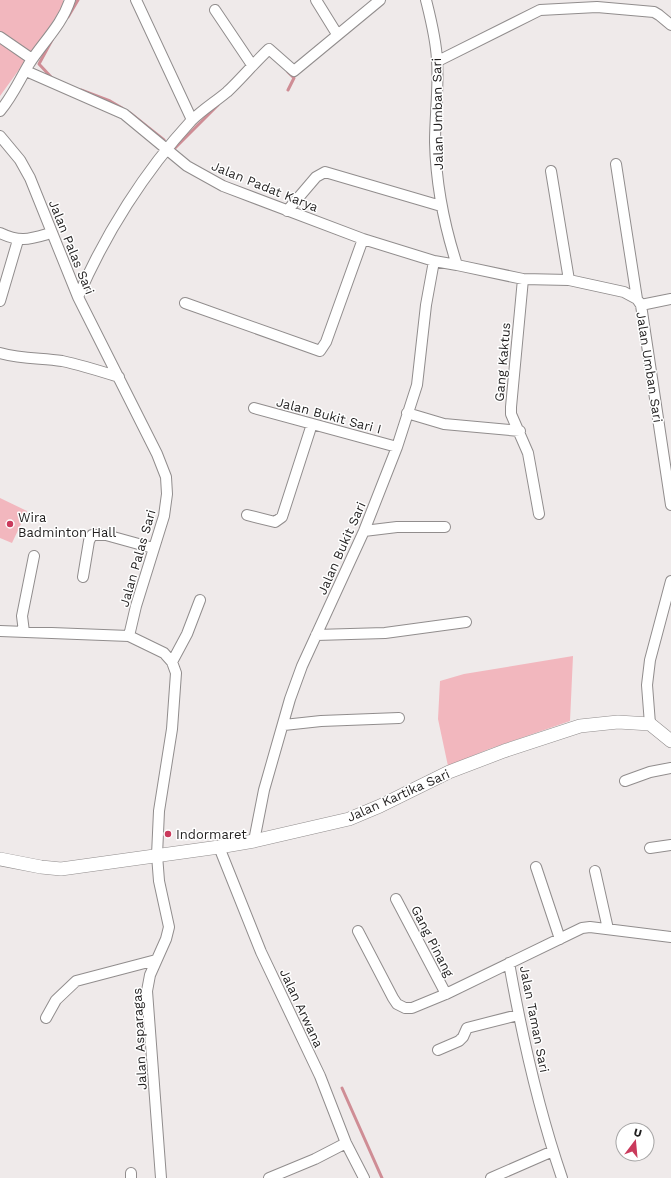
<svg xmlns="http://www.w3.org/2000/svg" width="671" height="1178" font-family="'Work Sans',sans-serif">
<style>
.green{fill:#f2b7be}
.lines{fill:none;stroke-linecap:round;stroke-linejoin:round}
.stream{stroke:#cf8d95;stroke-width:3}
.minor-casing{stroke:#918d8d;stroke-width:12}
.major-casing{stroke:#918d8d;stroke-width:14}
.minor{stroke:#fff;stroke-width:10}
.major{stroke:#fff;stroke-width:13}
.poi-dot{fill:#ca3a5c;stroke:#fff;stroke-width:1.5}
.labels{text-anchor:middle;stroke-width:3;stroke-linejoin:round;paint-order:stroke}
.street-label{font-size:13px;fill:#211f1f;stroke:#fff}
.poi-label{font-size:13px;fill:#211f1f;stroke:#fff;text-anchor:start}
</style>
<rect width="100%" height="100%" fill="#efeaea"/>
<path class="green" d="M0 0H63L64 4 44 35 0 96Z
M0 498 27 511 12 543 0 538Z
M573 656 570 721 489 749 448 766 438 719 440 681 464 674Z"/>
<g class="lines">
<path class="stream" d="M68 17 78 0
M288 72 294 78 288 90
M52 78 39 64 52 40
M81 90 110 101 122 108
M130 113 164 140
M174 149 218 105
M342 1088 382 1178"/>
<defs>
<path id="minor" d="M136 0 192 120
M316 0 337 34
M426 0C431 20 436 39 437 60 439 87 435 115 435 142 436 184 444 225 457 265L523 279 569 280 624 292 637 299 641 305 671 505
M215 10 252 65
M0 37 32 59
M438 61 540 10 597 7 654 12 659 15 671 25
M26 71 124 114 187 166 223 186 363 239 434 261 457 265
M0 111C12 97 19 81 29 64 43 42 62 25 70 0
M0 136 20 160 30 178 78 297 157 454 166 477 167 494 164 516 136 606 129 636
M616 164 637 299
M551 171 569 280
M287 211 316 177 325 172 441 206
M0 233C21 243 30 239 51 233
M523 279 511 407V414L528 453 539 514
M78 297C105 234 145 171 191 121 202 110 215 102 227 92 241 79 254 63 269 49L294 71 380 0
M0 301 18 240
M185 303 320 351 326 342 363 239
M641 305 671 299
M0 353C21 359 41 358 62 361 81 365 100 371 119 377
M254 408 397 447
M407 413 444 424 520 431
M247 515 275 522 282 517 312 424
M364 531 397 527H445
M83 577 89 541 92 535H106L153 548
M0 631 129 636 164 653 172 662 176 673 172 729 159 811 157 855 159 881 169 927 166 939 150 975 147 991 161 1178
M24 632 22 616 34 556
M316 635 385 633 466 622
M172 662 187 634 200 600
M650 724 647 685 650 660 671 581
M284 725 321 721 399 718
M625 781 650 772 671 768
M254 841 264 790 290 699 302 666 364 531 397 447 417 385 426 305 434 261
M219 847 261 952 320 1076 346 1143 364 1178
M650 848 671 845
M536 867 560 939
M595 871 608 929
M396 899 446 994
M358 931 393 998 397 1004 405 1008H412L446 994 582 928 590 927 671 937
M509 963C522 1036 538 1108 562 1178
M46 1018 56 1000 76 981 156 960
M438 1050 459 1041 463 1037 467 1028 518 1015
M131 1173V1178
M269 1178 315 1159 346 1143
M491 1178 553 1151"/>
<path id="major" d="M0 859 41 867 61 869 219 847 254 841 349 819 380 806 449 772 504 751 580 726 618 722 650 724 671 741"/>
</defs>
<use href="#minor" class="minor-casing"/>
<use href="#major" class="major-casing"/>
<use href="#minor" class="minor"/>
<use href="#major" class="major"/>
</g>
<g class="poi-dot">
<circle cx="10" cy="524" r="4"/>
<circle cx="168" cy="834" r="4"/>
</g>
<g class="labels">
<g class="street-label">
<text transform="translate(437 114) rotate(-91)" y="5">Jalan Umban Sari</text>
<text transform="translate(265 186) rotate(22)" y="5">Jalan Padat Karya</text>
<text transform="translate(72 247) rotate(68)" y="5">Jalan Palas Sari</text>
<text transform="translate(502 362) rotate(-85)" y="5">Gang Kaktus</text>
<text transform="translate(650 367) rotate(81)" y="5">Jalan Umban Sari</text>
<text transform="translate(329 415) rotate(15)" y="5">Jalan Bukit Sari I</text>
<text transform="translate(341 548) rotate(-66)" y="5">Jalan Bukit Sari</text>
<text transform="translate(137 558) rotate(-74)" y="5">Jalan Palas Sari</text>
<text transform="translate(398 795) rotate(-24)" y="5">Jalan Kartika Sari</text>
<text transform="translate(433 941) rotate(63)" y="5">Gang Pinang</text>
<text transform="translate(302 1008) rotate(65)" y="5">Jalan Arwana</text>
<text transform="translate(535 1019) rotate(79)" y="5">Jalan Taman Sari</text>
<text transform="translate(139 1039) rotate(-93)" y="5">Jalan Asparagas</text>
</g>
<g class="poi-label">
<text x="18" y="522">Wira<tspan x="18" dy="15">Badminton Hall</tspan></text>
<text x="176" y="839">Indormaret</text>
</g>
</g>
<g transform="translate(635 1142) rotate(16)"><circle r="19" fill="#ffffff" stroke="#a6a5a5"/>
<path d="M0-3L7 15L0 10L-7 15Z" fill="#ca3a5c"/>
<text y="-6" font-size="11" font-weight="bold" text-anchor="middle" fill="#211f1f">U</text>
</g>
</svg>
